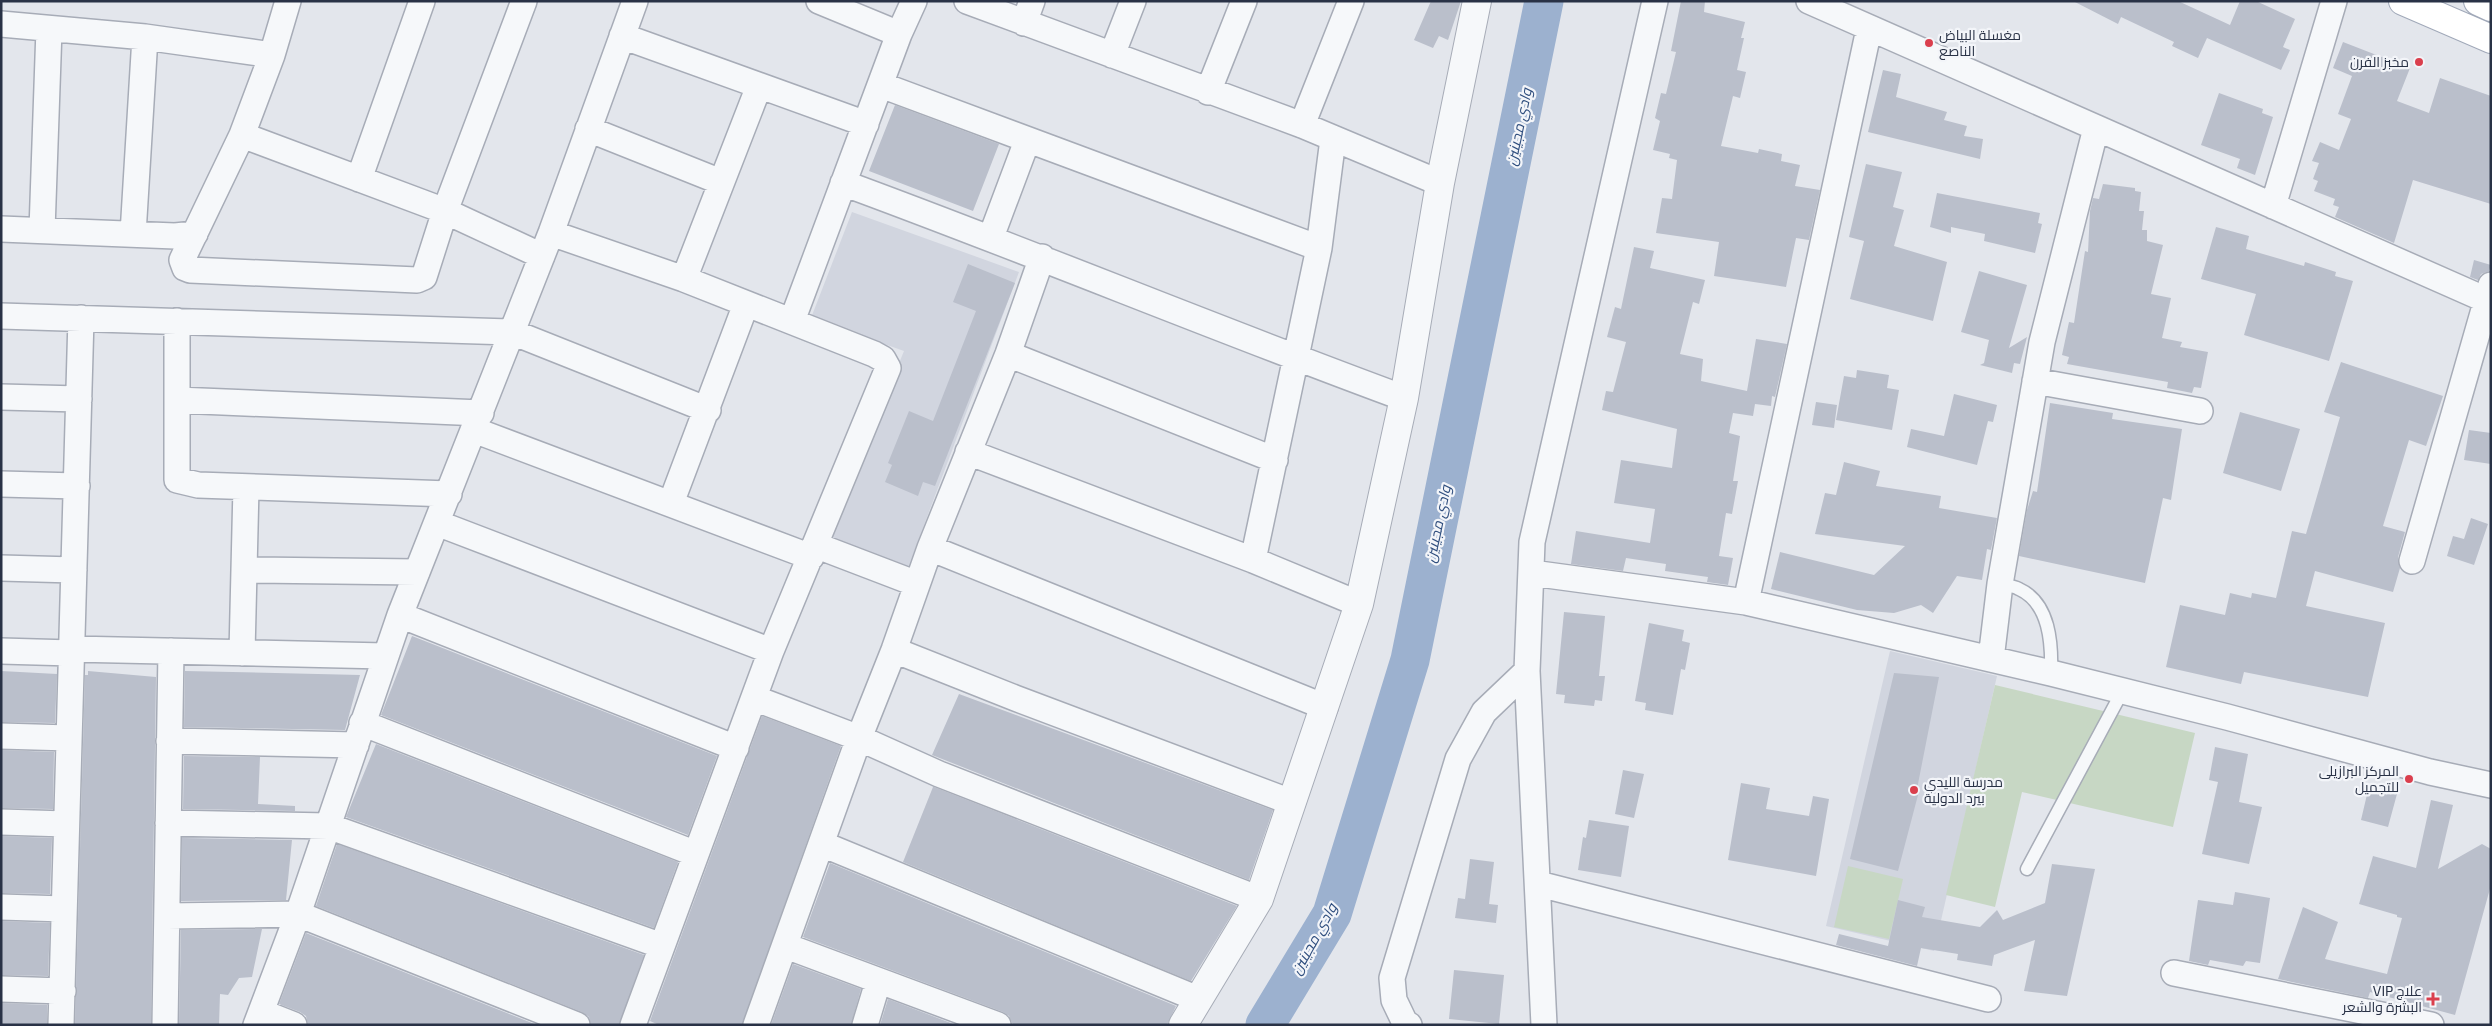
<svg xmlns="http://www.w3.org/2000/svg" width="2492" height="1026" font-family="'Exo 2',Cairo,sans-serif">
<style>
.built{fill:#d1d5df}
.green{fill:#c7d7c4}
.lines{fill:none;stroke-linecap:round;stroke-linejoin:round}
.river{stroke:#9cb1cf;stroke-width:39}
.building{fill:#babfcb}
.service-casing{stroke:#a7acb7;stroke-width:15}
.minor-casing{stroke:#a7acb7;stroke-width:28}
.tertiary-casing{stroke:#a7acb7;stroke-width:30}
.primary-casing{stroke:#a1a9b9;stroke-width:30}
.service{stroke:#f6f8fa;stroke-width:12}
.minor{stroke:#f6f8fa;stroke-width:25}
.tertiary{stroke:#f6f8fa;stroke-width:28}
.primary{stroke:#fff;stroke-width:28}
.poi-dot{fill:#da3f4d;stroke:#f3f5f9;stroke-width:2}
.labels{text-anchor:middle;stroke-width:4.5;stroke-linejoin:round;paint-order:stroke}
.poi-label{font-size:14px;fill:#293246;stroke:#f3f5f9;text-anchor:end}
.water-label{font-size:15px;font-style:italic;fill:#2f4e7e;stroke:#f3f5f9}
</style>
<rect width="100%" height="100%" fill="#e3e6ec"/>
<path class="built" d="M852 212 1019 272 906 573 826 543 904 351 811 318Z
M1890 651 1997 676 1934 951 1826 926Z"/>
<path class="green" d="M1995 685 2195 733 2173 827 2022 792 1995 907 1946 895Z
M1848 866 1903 879 1889 939 1834 927Z"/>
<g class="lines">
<path class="river" d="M1265 1025 1332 914 1410 660 1544 1"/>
</g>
<path class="building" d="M1431 1H1461L1448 40 1439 36 1433 48 1414 40Z
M1681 1H1705L1704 12 1745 22 1741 38H1744L1737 70 1746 72 1740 98 1733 96 1721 146 1758 153 1759 149 1782 154 1781 161 1800 165 1795 186 1820 190 1809 240 1796 238 1786 287 1714 276 1719 242 1656 233 1662 198 1672 199 1677 160 1669 158 1670 154 1653 150 1660 121 1655 118 1661 93 1666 94 1676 52 1671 51Z
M2073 1H2178L2230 25 2240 1H2256L2295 19 2283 47 2290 50 2281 70 2207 38 2198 58 2172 46 2174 42 2121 17 2118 24Z
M2343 42 2410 68 2397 101 2429 113 2440 78 2491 96V204L2413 180 2394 243 2335 217 2339 207 2333 205 2335 199 2314 191 2318 181 2313 179 2319 163 2312 161 2320 142 2339 150 2351 119 2338 114 2352 76 2333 68Z
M1883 70 1901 74 1896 97 1947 112 1944 120 1967 126 1964 136 1983 139 1980 159 1868 132Z
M2219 93 2263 109 2262 113 2273 117 2255 175 2237 168 2240 159 2201 145Z
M895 105 999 144 973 211 869 171Z
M1866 164 1902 172 1893 207 1904 210 1894 246 1947 262 1933 321 1850 299 1864 241 1849 237Z
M2103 184 2135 188V191L2141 192 2139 211H2144L2142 230H2147V241L2163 245 2151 294 2171 298 2162 338 2182 342 2180 347 2208 352 2201 388 2194 387 2192 393 2167 388 2168 382 2067 364 2069 357 2062 355 2069 322 2074 323 2085 251 2088 252 2090 211 2093 198 2099 199Z
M1937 193 2040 213 2038 223 2042 224 2035 253 1984 241 1985 234 1951 227V233L1930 227Z
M2216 227 2249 236 2246 249 2304 266 2305 262 2336 272 2335 276 2353 281 2329 361 2244 335 2256 294 2201 279Z
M1634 247 1654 251 1650 268 1705 280 1699 304 1693 302 1680 354 1703 359 1701 381 1747 391 1756 339 1787 344 1775 397 1772 396 1771 406 1755 404 1753 416 1733 413 1729 433 1740 436 1733 481H1738L1732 514 1726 513 1719 556 1733 558 1728 585 1707 582 1708 577 1665 571 1666 564 1626 558 1623 571 1571 564 1576 531 1650 543 1655 509 1614 503 1621 460 1672 468 1677 429 1602 410 1606 391 1613 392 1626 342 1607 337 1615 307 1621 309Z
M2474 260 2491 265 2489 271 2481 274 2478 280 2470 277Z
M968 264 1015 283 935 486 923 482 918 496 885 482 892 465 888 463 909 411 933 421 976 311 953 302Z
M1979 271 2027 285 2009 348 2027 337 2020 364 2014 363 2012 373 1980 365 1984 363 1989 340 1961 332Z
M2341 362 2443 396 2426 446 2409 440 2383 526 2405 532 2398 557 2400 568 2393 592 2315 571 2306 606 2385 623 2368 697 2244 672 2241 684 2166 667 2180 605 2225 615 2230 593 2251 598 2252 593 2276 598 2292 531 2306 534 2340 417 2324 412Z
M1857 370 1889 375 1887 388 1899 390 1892 430 1836 420 1844 376 1856 378Z
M1954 394 1997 405 1993 422 1988 421 1977 465 1907 447 1911 429 1944 436Z
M1816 402 1837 405 1834 428 1812 425Z
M2050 403 2113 413 2112 419 2182 429 2171 500 2163 498 2145 583 2019 556 2027 510 2033 491 2037 492Z
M2240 412 2300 429 2281 491 2223 473Z
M2469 430 2491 433V464L2464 460Z
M1844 462 1880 471 1876 486 1941 496 1939 508 1997 518 1991 550 1987 549 1982 580 1957 576 1933 613 1921 605 1894 613 1857 610 1771 589 1780 552 1874 575 1905 546 1815 534 1825 493 1836 495Z
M2471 518 2488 524 2474 565 2447 556 2453 536 2464 539Z
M1564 612 1605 616 1599 676H1605L1602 701 1595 700 1594 706 1564 703 1565 695 1556 694Z
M1649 623 1684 630 1682 641 1690 643 1685 670 1681 669 1673 715 1645 710 1646 703 1635 701Z
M412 636 717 756 688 835 381 715Z
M1 671 57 674 55 723 1 722Z
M88 671 156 677 151 1025H75L85 675H88Z
M185 671 360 675 345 730 184 727Z
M1894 673 1939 677 1916 794 1918 795 1898 871 1850 859Z
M959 694 1273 810 1249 880 932 755Z
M762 716 841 746 742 1025H659L650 1021Z
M376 744 678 862 654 928 346 817Z
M2215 747 2248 754 2239 802 2262 807 2249 864 2202 854 2218 782 2209 780Z
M1 750 54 752 53 809 1 808Z
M184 756 260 757 258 804 295 806V811L183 809Z
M1623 770 1644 774 1634 818 1615 814Z
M1741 783 1770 788 1766 809 1809 816 1813 796 1829 799 1816 876 1728 860Z
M2369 786 2397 794 2388 827 2361 820Z
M933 787H934L1237 906 1191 981 903 862Z
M2431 800 2453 805 2438 869 2482 844 2491 849V885L2455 1015 2370 992 2368 998 2278 979 2303 907 2338 922 2325 959 2387 974 2402 918 2397 917V915L2359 904 2373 856 2416 868Z
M1589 820 1629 826 1621 877 1578 870 1583 837 1586 838Z
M1 836 52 838 50 894 1 893Z
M182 838 292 840 286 900 181 901Z
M337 844 644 955 619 1025H591L589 1017 582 1012 316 906Z
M1470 859 1494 862 1489 904 1498 905 1496 923 1455 918 1458 898 1465 899Z
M830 863 1176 1006 1167 1025H1013L1009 1016 1003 1012 803 937Z
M2052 864 2095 869 2067 996 2024 991 2035 940 1994 955 1992 966 1957 960 1958 954 1921 948 1917 966 1836 945 1839 934 1888 946 1898 900 1925 907 1922 917 1980 927 1997 910 2003 920 2045 903Z
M2235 892 2270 898 2260 963 2246 961 2243 966 2210 960 2208 965 2189 961 2198 900 2233 905Z
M1 921 50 923 48 976 1 975Z
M262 929 252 977 239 978 228 995 220 994 219 1025H179L181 930Z
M306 933 537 1025H308L306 1016 300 1012 279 1004Z
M793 964 861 989 851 1025H771Z
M1454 970 1504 975 1499 1024 1449 1019Z
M888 999 956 1025H880Z
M1 1003 47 1005V1025H1Z"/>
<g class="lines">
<defs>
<path id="service" d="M2000 584C2006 585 2014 586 2019 589 2050 603 2052 644 2051 673
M2027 869 2122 692"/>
<path id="minor" d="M288 1 272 55 242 135 182 260 185 268 190 270 417 280 424 277 445 211 524 1
M819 1 899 34
M967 1 1302 125 1440 183
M1809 1 2491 302
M1024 23 1032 1
M1 24 145 37 272 55
M622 36 866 124
M1112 55 1133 1
M881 85 1319 248
M1208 92 1244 1
M1302 125 1351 1
M588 129 721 182
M242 135 445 211 542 256
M359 179 422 1
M843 183C1031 252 1216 329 1404 398
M2273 206 2334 1
M1 229 175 236 195 234
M42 230 49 29
M551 233 684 279 874 354 883 359 888 368 771 651 633 1025
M133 234 145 37
M991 237 1027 141
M684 279 759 86
M1 316 512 332 708 410
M177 321V480L198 485 449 494
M792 321 899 34 914 1
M1008 354 1275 460
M2035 381 2200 411
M1 397 79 399
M177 400 481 413
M474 430 811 557
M968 452 1253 560 1359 604
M1 484 77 486
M671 503 746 304
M437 523 771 651
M815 545 917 584
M930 548 1325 707
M1253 560 1319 248 1333 139
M2412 561 2491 285
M1 568 74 570
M245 570 417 572
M1532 573 1746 602 2051 673 2227 717 2430 772 2491 785
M1746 602 1869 29
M400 615 736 748
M72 649 385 656
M894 650 1015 698 1291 802
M1 651 72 653
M242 653 246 487
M1991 659 2000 584 2042 342 2096 128
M754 698 859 738 939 774 1259 899
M362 723 696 854
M1 736 69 738
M169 741 356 745
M1 822 66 824
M168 823 328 826 662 946
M822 844 1198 999
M1539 884 1988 999
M1 907 64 909
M167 916 298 914 577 1025
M786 946 998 1025
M2174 973 2431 1025
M1 989 63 991
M261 1012 294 1025
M61 1025 81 318
M165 1025 171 651
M256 1025 298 914 400 615 551 233 635 1
M756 1025 859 738 894 650 930 548 1008 354 1042 257
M865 1025 878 982
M1409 1025 1405 1023 1394 1000 1392 978 1458 759 1484 712 1527 671
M1544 1025 1527 671 1532 542 1655 1"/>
<path id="tertiary" d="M1183 1025 1259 899 1359 604 1404 398 1440 183 1477 1"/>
<path id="primary" d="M2403 1 2491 39
M2478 1 2491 7"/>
</defs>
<use href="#service" class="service-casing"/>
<use href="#minor" class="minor-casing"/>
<use href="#tertiary" class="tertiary-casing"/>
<use href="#primary" class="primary-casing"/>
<use href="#service" class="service"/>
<use href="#minor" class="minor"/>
<use href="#tertiary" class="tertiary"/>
<use href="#primary" class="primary"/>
</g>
<g class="poi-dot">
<circle cx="1929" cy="43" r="5"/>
<circle cx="2419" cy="62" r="5"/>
<circle cx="2409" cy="779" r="5"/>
<circle cx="1914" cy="790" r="5"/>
<path d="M2430.5 991.5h5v5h5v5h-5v5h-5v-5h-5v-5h5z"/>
</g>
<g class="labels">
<g class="poi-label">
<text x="1939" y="40" text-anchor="start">مغسلة البياض<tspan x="1939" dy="16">الناصع</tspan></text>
<text x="2409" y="67">مخبز الفرن</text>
<text x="2399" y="776">المركز البرازيلى<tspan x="2399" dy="16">للتجميل</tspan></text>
<text x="1924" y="787" text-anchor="start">مدرسة الليدي<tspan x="1924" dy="16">بيرد الدولية</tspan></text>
<text x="2422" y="996">VIP علاج<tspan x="2422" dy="16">البشرة والشعر</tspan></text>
</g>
<g class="water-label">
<text transform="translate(1519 127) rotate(-78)" y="5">وادي مجينين</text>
<text transform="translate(1438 524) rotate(-78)" y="5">وادي مجينين</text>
<text transform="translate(1314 939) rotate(-61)" y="5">وادي مجينين</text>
</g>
</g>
<rect width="2492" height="1026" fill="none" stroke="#293246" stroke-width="5"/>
</svg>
